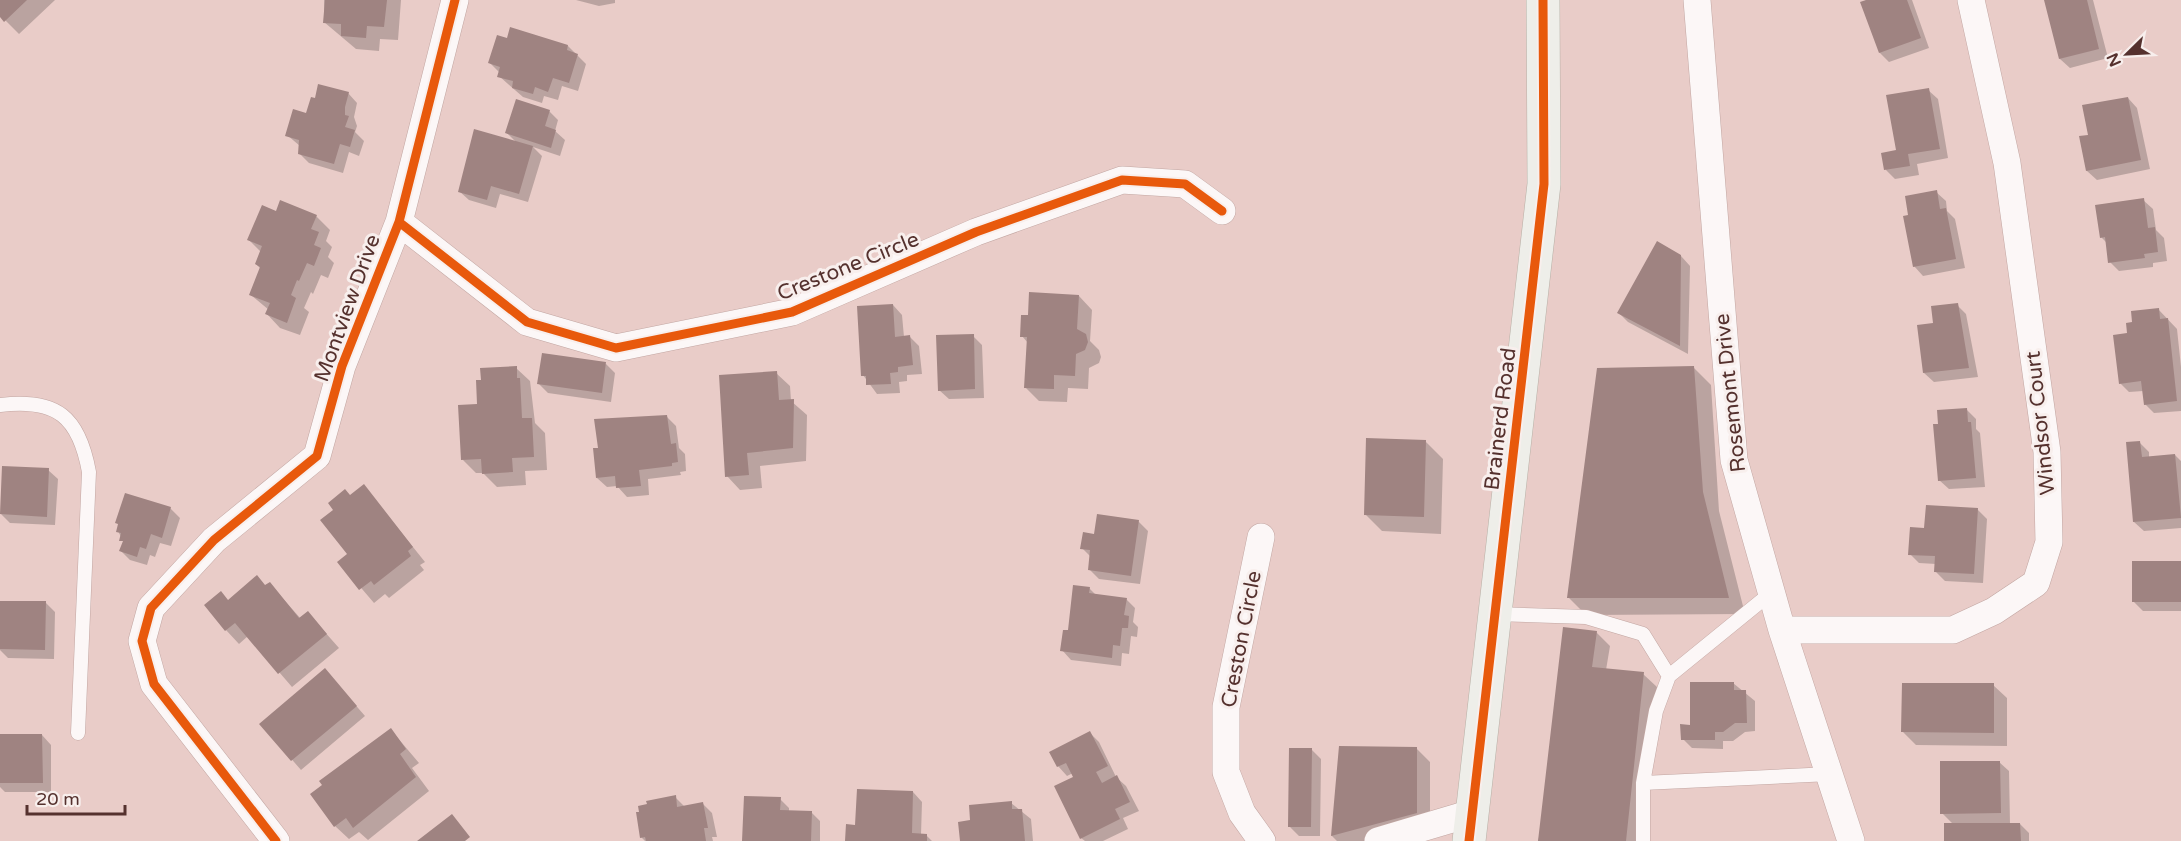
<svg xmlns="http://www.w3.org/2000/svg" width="2181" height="841" font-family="'Varela Round',sans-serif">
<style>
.shadow{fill:#0003}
.building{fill:#9f8381}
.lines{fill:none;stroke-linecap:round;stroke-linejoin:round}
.service-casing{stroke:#c2a6a2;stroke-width:15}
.minor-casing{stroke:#c2a6a2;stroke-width:28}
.primary-casing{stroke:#b7b0a6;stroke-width:34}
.service{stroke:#fcf7f7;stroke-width:14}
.minor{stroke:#fcf7f7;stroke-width:27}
.primary{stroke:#eeeee9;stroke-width:33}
.cycleway-casing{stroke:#f8efed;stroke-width:13}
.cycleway{stroke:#e8590c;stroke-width:9}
.labels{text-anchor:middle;stroke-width:6;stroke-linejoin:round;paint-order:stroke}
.street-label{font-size:21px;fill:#55312e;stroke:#f8efed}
</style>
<rect width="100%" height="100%" fill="#e9ccc8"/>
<path class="shadow" d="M0 0H55L19 34 0 15Z
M324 0H401L398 40 380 39 379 51 356 49 324 22Z
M576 0H615V3L599 6Z
M1867 0H1912L1929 48 1889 62 1880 53 1862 3Z
M2045 0H2093L2108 58 2070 68 2060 59Z
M568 46 586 64 578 91 562 86 558 100 544 96 542 103 523 97 499 76 500 73 490 63Z
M1928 90 1938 99 1948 158 1917 164 1919 175 1895 179 1886 170 1883 154 1898 151Z
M348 93 357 103 354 117 357 126 355 132 364 141 359 156 349 152 343 173 309 163 300 154V146L287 135 307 115Z
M2128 98 2137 108 2150 169 2097 180 2087 171 2090 136Z
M549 111 558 120 555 131 565 140 560 156 533 147 542 156 528 202 500 194 496 208 469 200 459 191 475 130 517 143 507 133Z
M1936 192 1946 201 1947 211 1955 219 1965 268 1923 276 1914 266 1910 216Z
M2143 200 2153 209 2156 230 2164 238 2167 261 2153 263V267L2119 271 2110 262 2107 243 2101 237Z
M276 213 316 216 330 230 326 241 332 247 328 257 334 263 328 278 321 275 313 294 311 292 304 308 309 312 300 335 280 328 267 314 269 310 251 295 261 269 256 264 261 252 249 240Z
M1681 256 1690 266 1688 354 1628 322 1619 313Z
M1079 296 1092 310 1090 341 1099 350 1101 357 1099 363 1089 368 1088 389 1068 388 1067 402 1039 401 1025 387 1028 343 1022 336 1029 317Z
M893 305 902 315 904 337H910L919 346 922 374 907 375V381L899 382 900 393 877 394 863 375Z
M1957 305 1966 314 1978 377 1934 382 1924 373 1935 324Z
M2158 309 2177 329 2181 367V411L2154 413 2145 404 2143 391 2129 392 2120 383 2128 335Z
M973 336 982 345 984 398 949 399 939 390Z
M606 364 615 373 611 402 548 393 539 384Z
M1693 367 1711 385 1719 511 1745 614 1586 615 1569 598Z
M516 368 530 381 535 423 545 433 547 470 525 471 526 485 497 487 483 473H476L463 460 479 406 482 381Z
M776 373 790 386 791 401 807 415 806 461 760 466 762 488 740 490 727 476Z
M1966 409 1976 419V429L1980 433 1985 487 1949 489 1939 480V426Z
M667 417 676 426 679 448 685 454 686 471 680 472 681 475 648 479 649 495 627 497 617 486 607 487 597 478Z
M1426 442 1443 459 1441 534 1382 531 1365 514Z
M2139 442 2149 452V458L2175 455 2181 461V528L2144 531 2134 522Z
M48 470 58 479 55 525 10 523 1 514Z
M364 486 425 562 420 565 424 570 389 598 385 594 374 603 339 562 349 555 335 510Z
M170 508 180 518 171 546 160 543 155 557 150 555 147 565 130 560 121 551 124 543 118 531 119 525Z
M1977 509 1987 519 1983 583 1945 581 1936 572V564L1919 563 1910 554 1926 529Z
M1138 521 1148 531 1140 584 1099 579 1090 570 1091 557 1082 548 1095 535Z
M2181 562V611H2143L2133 601Z
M270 584 301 619 308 613 339 648 292 687 248 636 239 644 226 630 228 601Z
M1089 588 1096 595 1126 599 1135 608 1133 622 1138 627 1137 637 1131 636 1129 654 1122 653 1121 666 1071 660 1062 650Z
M0 602 46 603 55 612 54 659 8 658 0 650Z
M1596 632 1610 646 1606 670 1643 674 1657 687 1642 841H1538Z
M325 670 365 716 301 770 261 724Z
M1733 683 1755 701V731L1745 732 1733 741H1723V749L1692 748 1683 739Z
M1993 685 2007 698V746L1916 745 1903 732Z
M391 730 419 763 412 768 429 791 368 840 359 832 349 839 335 826 324 786Z
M1090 733 1099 742 1116 777 1126 786 1139 811 1123 818 1128 829 1103 841H1085L1081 838 1075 778 1073 773 1067 776 1058 766Z
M42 735 51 745V792H5L0 787V736Z
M1341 748H1416L1430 762V827L1377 841H1337L1332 836Z
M1312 750 1321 759 1320 836H1299L1290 827Z
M1999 762 2009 771 2010 824H2020L2029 833V841H1946L1953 824 1942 813Z
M913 792 922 802 921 835H926L932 841H847Z
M675 797 685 807 703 804 712 813 717 837H712L713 841H645L641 837 649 805Z
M780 799 789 808V812H811L820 821V841H744Z
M1011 803 1031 819 1033 841H961Z"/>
<path class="building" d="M0 0H27L4 22 0 17Z
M325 0H387L384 27 367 26 366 38 341 36V24L323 23Z
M1866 0H1907L1921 38 1879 53 1860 2Z
M2044 0H2087L2099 49 2059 59Z
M510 27 568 45 567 50 578 54 569 83 553 78 548 92 535 87 533 94 512 88 513 81 497 77 500 67 488 63 497 35 507 38Z
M318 84 349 92 345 107V115L349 116 345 127 355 130 350 147 340 144 334 164 298 154 299 140 285 136 293 109 306 113 311 97 315 98Z
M1929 88 1940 149 1908 154 1910 166 1884 170 1881 153 1896 150 1886 95Z
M2128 97 2141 160 2086 171 2079 136 2088 135 2082 105Z
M516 99 550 110 545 126 556 130 551 148 505 133Z
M474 129 533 146 519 194 491 186 487 200 458 192Z
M1937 190 1940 209 1946 208 1956 259 1913 267 1903 216 1908 215 1905 196Z
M2144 198 2148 228 2155 227 2158 252 2144 254 2145 258 2108 263 2105 237 2100 238 2095 205Z
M280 200 317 215 311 229 319 232 314 245 321 248 314 266 307 263 299 281 297 280 291 295 296 298 287 323 265 314 270 303 249 295 260 267 255 264 262 246 247 240 262 205 276 211Z
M1657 241 1681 255 1680 346 1617 313Z
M1029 292 1079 295 1077 329 1086 334 1088 342 1085 350 1076 354 1075 376 1054 375V389L1024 388 1027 337H1020L1021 315H1028Z
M1958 303 1969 368 1923 373 1917 325 1933 323 1931 306Z
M893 304 895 337 910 335 913 365 898 367V372L890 373 891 384 866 385V376H861L857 306Z
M2159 308 2160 319 2168 318 2177 401 2144 405 2141 381 2119 384 2113 335 2127 333 2126 323 2132 322 2131 311Z
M974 334 975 389 938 391 936 335Z
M542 353 606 362 602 393 537 384Z
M517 366V378H520L522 418H532L534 457 512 458 513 472 482 474 481 459 461 460 458 405 477 404 476 380H481L480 368Z
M1694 366 1703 492 1729 598H1567L1597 368Z
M777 371 779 400 794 399 793 448 747 453 749 475 725 477 719 375Z
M1967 408 1968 422H1971L1976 478 1938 481 1933 424H1938L1937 410Z
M667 415 671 444 676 443 678 462 672 463V466L639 470 641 486 616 488 615 476 596 478 593 448H598L594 419Z
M1366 438 1426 440 1424 517 1364 515Z
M2140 441 2142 457 2175 454 2181 518 2133 522 2126 442Z
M2 466 49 468 47 517 0 514Z
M364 484 413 547 408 551 411 556 374 585 371 581 359 590 337 562 347 554 320 520 333 510 328 503 345 489 350 495Z
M125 493 171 507 162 538 151 534 146 549 140 547 137 557 119 551 123 541H119L121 533 116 532 118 524 115 523Z
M1926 505 1978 508 1974 574 1934 572 1935 556 1908 555 1910 527 1924 528Z
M1097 514 1139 520 1131 576 1088 570 1090 550 1080 549 1083 532 1094 534Z
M2132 561H2181V602H2132Z
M257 575 265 585 270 582 299 618 308 611 327 634 278 674 235 623 225 631 204 605 221 591 228 600Z
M1073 585 1090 587 1089 593 1127 598 1124 615 1129 616 1128 628H1122L1120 646 1113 645 1112 658 1060 651 1063 630H1068Z
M0 601H46L45 650 0 649Z
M1563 627 1597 631 1592 667 1644 672 1626 841H1538Z
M325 668 357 706 291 761 259 724Z
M1690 682H1734V690H1746L1747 723H1735L1723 732H1715V740H1681L1680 724 1690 725Z
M1902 683H1994V733L1901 732Z
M391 728 406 749 400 754 416 777 353 828 346 818 334 827 310 794 322 785 319 781Z
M1090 731 1108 766 1096 772 1102 783 1117 775 1130 802 1115 809 1120 819 1080 839 1054 786 1073 777 1066 763 1057 767 1049 752Z
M0 734H42L43 783H0Z
M1339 746 1417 747V813L1331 836Z
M1289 748H1312L1311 827H1288Z
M1940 761H2000L2001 813 1940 814Z
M857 789 913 791 912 833 927 834V841H845L846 824 855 825Z
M676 795 677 807 703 802 708 828H704L706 841H646L645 837 640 838 636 812H639L638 806 647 804 646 801Z
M744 796 781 797 780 810 812 811 811 841H742Z
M1012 801V809H1022L1025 841H960L958 822 970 820 969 805Z
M452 814 470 837 465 841H417Z
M1944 823H2020L2021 841H1944Z"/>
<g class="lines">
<defs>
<path id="service" d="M0 405C57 398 79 417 89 472L78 733
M1495 614 1586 617 1643 634 1669 676
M1643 783 1656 711 1669 676 1771 593
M1643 841V783L1830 774"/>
<path id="minor" d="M1697 0 1734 460 1782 630 1851 841
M399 222 527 322 616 348 792 312 976 232 1122 180 1185 184 1222 211
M1261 537 1226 707V772L1242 813 1262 841
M1782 630H1953L1994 611 2036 583 2049 542 2047 452 2007 163 1971 0
M276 841 154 684 142 641 151 608 214 540 317 456 342 366 399 222 455 0
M1378 841 1472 813"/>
<path id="primary" d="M1469 841 1544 184 1543 0"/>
</defs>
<use href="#service" class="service-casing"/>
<use href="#minor" class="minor-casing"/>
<use href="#primary" class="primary-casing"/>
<use href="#service" class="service"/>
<use href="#minor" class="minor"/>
<use href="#primary" class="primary"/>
<defs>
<path id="cycleway" d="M399 222 527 322 616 348 792 312 976 232 1122 180 1185 184 1222 211
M276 841 154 684 142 641 151 608 214 540 317 456 342 366 399 222 455 0
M1469 841 1544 184 1543 0"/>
</defs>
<use href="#cycleway" class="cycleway-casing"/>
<use href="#cycleway" class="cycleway"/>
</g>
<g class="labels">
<g class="street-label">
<text transform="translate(848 266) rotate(-22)" y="7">Crestone Circle</text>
<text transform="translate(347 308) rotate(-70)" y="7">Montview Drive</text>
<text transform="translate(1730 393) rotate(-96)" y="7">Rosemont Drive</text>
<text transform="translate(1500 419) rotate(-83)" y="7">Brainerd Road</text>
<text transform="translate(2040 423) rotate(-96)" y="7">Windsor Court</text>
<text transform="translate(1241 639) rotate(-79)" y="7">Creston Circle</text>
</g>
</g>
<g transform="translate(2127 54) rotate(246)" stroke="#f8efed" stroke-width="4.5" paint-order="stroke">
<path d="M0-4.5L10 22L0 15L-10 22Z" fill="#55312e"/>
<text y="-9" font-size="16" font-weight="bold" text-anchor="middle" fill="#55312e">N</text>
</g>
<path d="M27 805v9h98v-9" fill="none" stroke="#55312e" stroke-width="3"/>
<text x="36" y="805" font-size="18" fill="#55312e" stroke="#f8efed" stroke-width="4.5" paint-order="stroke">20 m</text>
</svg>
